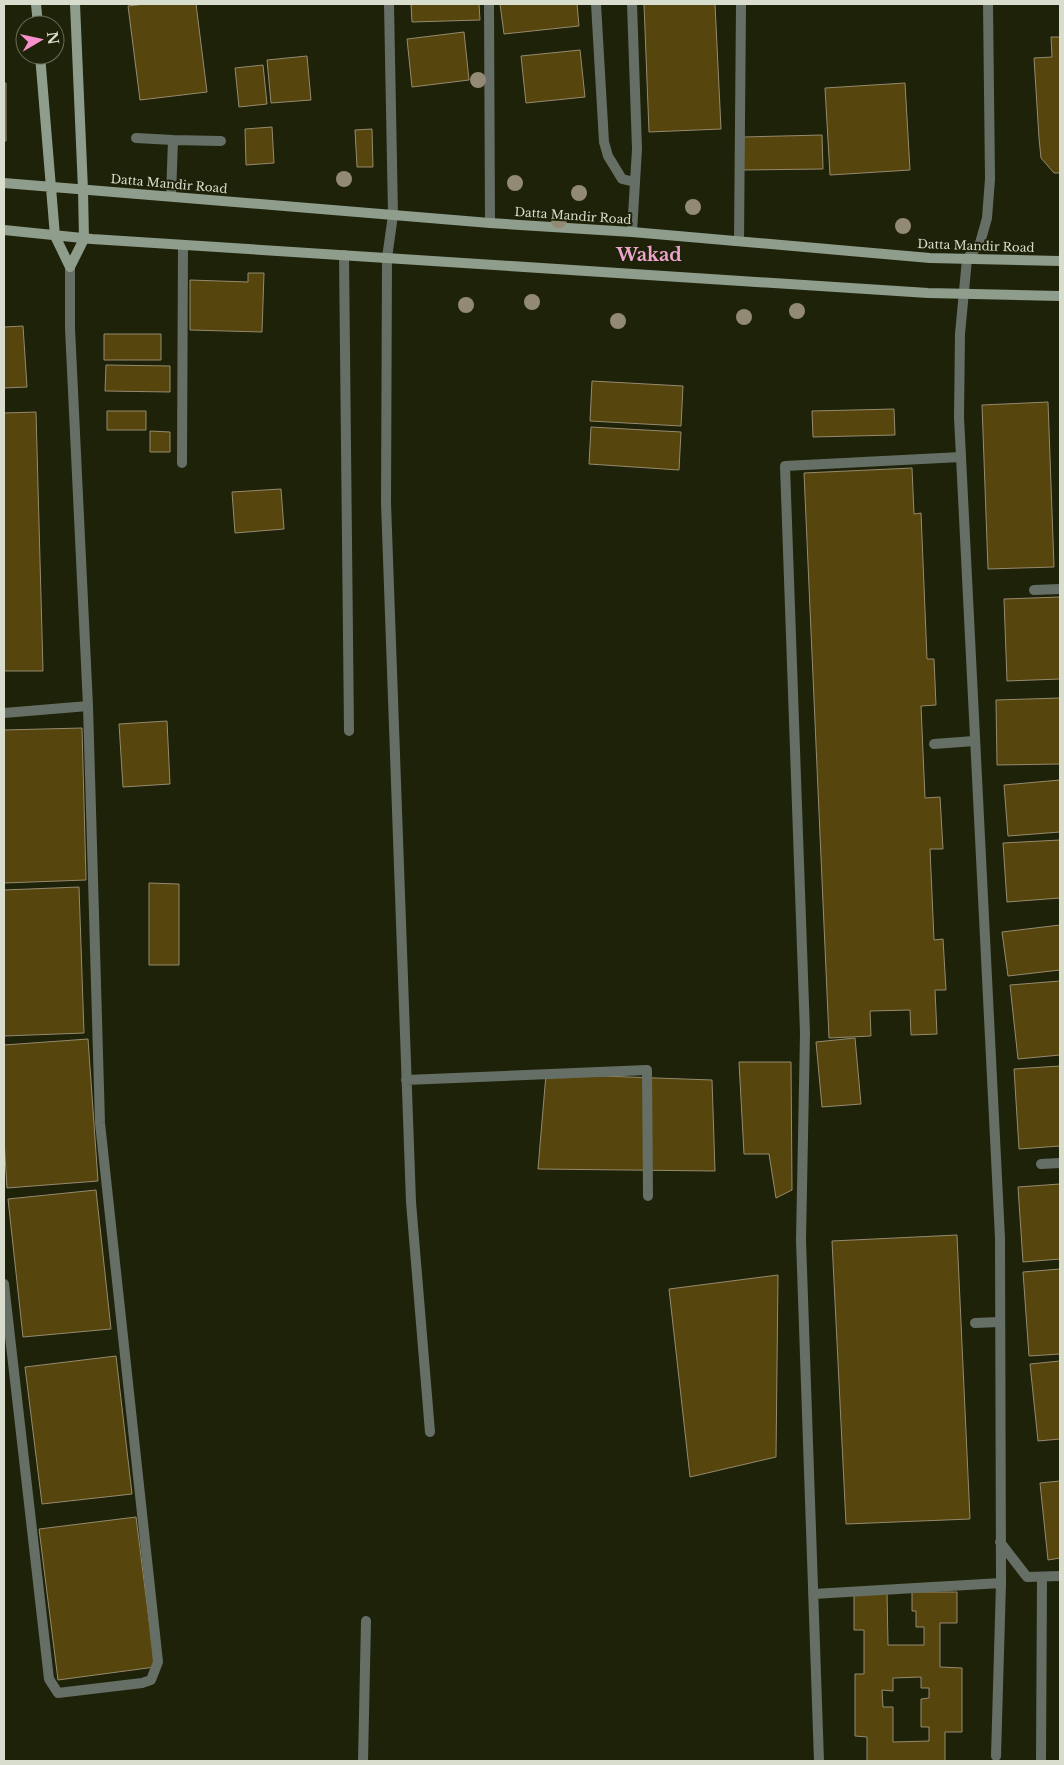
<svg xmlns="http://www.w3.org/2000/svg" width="1064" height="1765" font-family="'Libre Baskerville',serif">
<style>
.building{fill:#57450e;stroke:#958a6e;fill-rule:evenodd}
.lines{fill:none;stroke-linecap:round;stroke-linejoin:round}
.lane{stroke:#666f65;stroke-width:10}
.street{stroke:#666f65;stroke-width:10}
.secondary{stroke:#8f9d8d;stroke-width:10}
.tree{fill:#938a76}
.labels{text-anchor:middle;stroke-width:4;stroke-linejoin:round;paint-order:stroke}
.street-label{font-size:12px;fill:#d9ddcd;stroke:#1e2208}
.district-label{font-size:18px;font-weight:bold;fill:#eda4cd;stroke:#1e2208}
</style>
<rect width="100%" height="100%" fill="#1e2208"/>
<path class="building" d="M145 4H196L207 92 140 100 128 6Z
M411 4H479L480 20 412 22Z
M500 4H577L579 26 504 34Z
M644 4H715L721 129 649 132Z
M464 32 469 80 412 87 407 39Z
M1051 37H1060V173H1054L1041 158 1039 138 1034 58 1052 57Z
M580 50 585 97 526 103 521 56Z
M307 56 311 100 271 103 267 60Z
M263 65 267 104 239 107 235 68Z
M4 83H6V141H4Z
M905 83 910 170 830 175 825 88Z
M272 127 274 163 246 165 245 129Z
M372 129 373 167H357L355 130Z
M822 135 823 169 743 170V137Z
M248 273H264L262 332 190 330V280L248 282Z
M23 326 27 387 4 388V327Z
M104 334H161V360H104Z
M106 365 170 366V392L105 391Z
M592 381 683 386 681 426 590 421Z
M1048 402 1054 567 988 569 982 405Z
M894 409 895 435 813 437 812 411Z
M107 411H146V430H107Z
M36 412 43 671H4V413Z
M591 427 681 432 679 470 589 464Z
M150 431 170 432V452H150Z
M912 468 914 514 921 513 927 659H934L936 705 921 706 925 798 940 797 943 849H930L934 940 943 939 946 990H935L937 1034 911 1035 910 1010 870 1011 871 1036 829 1038 804 473Z
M281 489 284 529 235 533 232 492Z
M1060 597V679L1007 681 1004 599Z
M1060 698V764L997 765 996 700Z
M167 721 170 784 123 787 119 724Z
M82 728 86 880 4 883V730Z
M1060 780V832L1008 836 1004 785Z
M1060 840V898L1007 902 1003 843Z
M149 883 179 884V965H149Z
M79 887 84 1033 4 1036V890Z
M1060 925V970L1008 976 1002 932Z
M1060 981V1055L1018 1059 1010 985Z
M855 1038 861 1104 822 1107 816 1042Z
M88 1039 98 1181 7 1188 4 1139V1045Z
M739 1062H791L792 1190 776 1198 769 1154H744Z
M1060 1066V1146L1019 1149 1014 1069Z
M546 1074 712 1080 715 1171 538 1169Z
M1060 1184V1259L1023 1262 1018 1187Z
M96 1190 111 1329 23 1337 8 1199Z
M957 1235 970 1519 846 1524 832 1241Z
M1060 1269V1354L1029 1356 1023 1272Z
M778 1275 776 1457 690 1477 669 1289Z
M116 1356 132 1494 42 1504 25 1367Z
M1060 1361V1439L1038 1441 1030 1364Z
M1060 1481V1558L1048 1560 1040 1483Z
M136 1517 155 1667 58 1680 39 1529Z
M854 1592H887L888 1645H924V1627H916V1611H912V1592H957V1623H940V1667L962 1668V1732H945V1761H867V1737L855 1736V1674H864V1630H854ZM921 1677V1688H929V1698L921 1699V1727H929V1741L893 1742V1707H883L882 1690 893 1691V1678Z"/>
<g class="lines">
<path class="lane" d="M136 138 173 140
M171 196 173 140 221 141
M344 255 349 731
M967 259 980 243 987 218 990 179 988 4
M1034 590 1060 589
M934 744 974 741
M1041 1164 1060 1163
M975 1323 999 1322
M813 1594 1001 1583 996 1756
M819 1761 801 1240 805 1033 785 466 961 457"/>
<path class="street" d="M389 4 393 215 387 258 386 503 411 1202 430 1432
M489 4 490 223
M596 4 604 142 608 156 622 179 635 182 632 232
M632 4 637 149 635 182
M739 241 741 4
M967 259 960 334 959 417 1000 1238 1001 1583
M182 463 183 245
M4 713 88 706
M406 1080 647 1070 648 1196
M4 1284 49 1679 58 1693 142 1683 151 1680 158 1662 100 1123 88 706 70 328V267
M1000 1542 1027 1577 1060 1576
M363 1761 366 1621
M1041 1761 1042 1578"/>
<path class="secondary" d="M36 4 38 25
M40 55 55 236 70 267
M4 183 490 223 632 232 930 258 1060 261
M4 230 92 239 928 293 1060 296
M70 267 84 239 83 190 75 4"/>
</g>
<g class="tree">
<circle cx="478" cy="80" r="8"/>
<circle cx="344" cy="179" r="8"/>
<circle cx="515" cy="183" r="8"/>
<circle cx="579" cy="193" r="8"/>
<circle cx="693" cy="207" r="8"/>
<circle cx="559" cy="220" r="8"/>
<circle cx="903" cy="226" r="8"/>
<circle cx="532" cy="302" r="8"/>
<circle cx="466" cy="305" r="8"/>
<circle cx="797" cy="311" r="8"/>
<circle cx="744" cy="317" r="8"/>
<circle cx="618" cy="321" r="8"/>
</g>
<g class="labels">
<g class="street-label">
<text transform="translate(169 184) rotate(5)" y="4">Datta Mandir Road</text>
<text transform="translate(573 216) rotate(4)" y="4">Datta Mandir Road</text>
<text transform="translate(976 246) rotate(2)" y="4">Datta Mandir Road</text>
</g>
<g class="district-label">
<text x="649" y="261">Wakad</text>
</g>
</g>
<rect width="1064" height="1765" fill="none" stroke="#d9ddcd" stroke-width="10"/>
<g transform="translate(40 40) rotate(81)"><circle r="24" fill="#1e2208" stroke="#696d57"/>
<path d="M0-4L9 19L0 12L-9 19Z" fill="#f790cd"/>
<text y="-8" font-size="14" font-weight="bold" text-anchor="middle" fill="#d9ddcd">N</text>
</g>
</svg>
